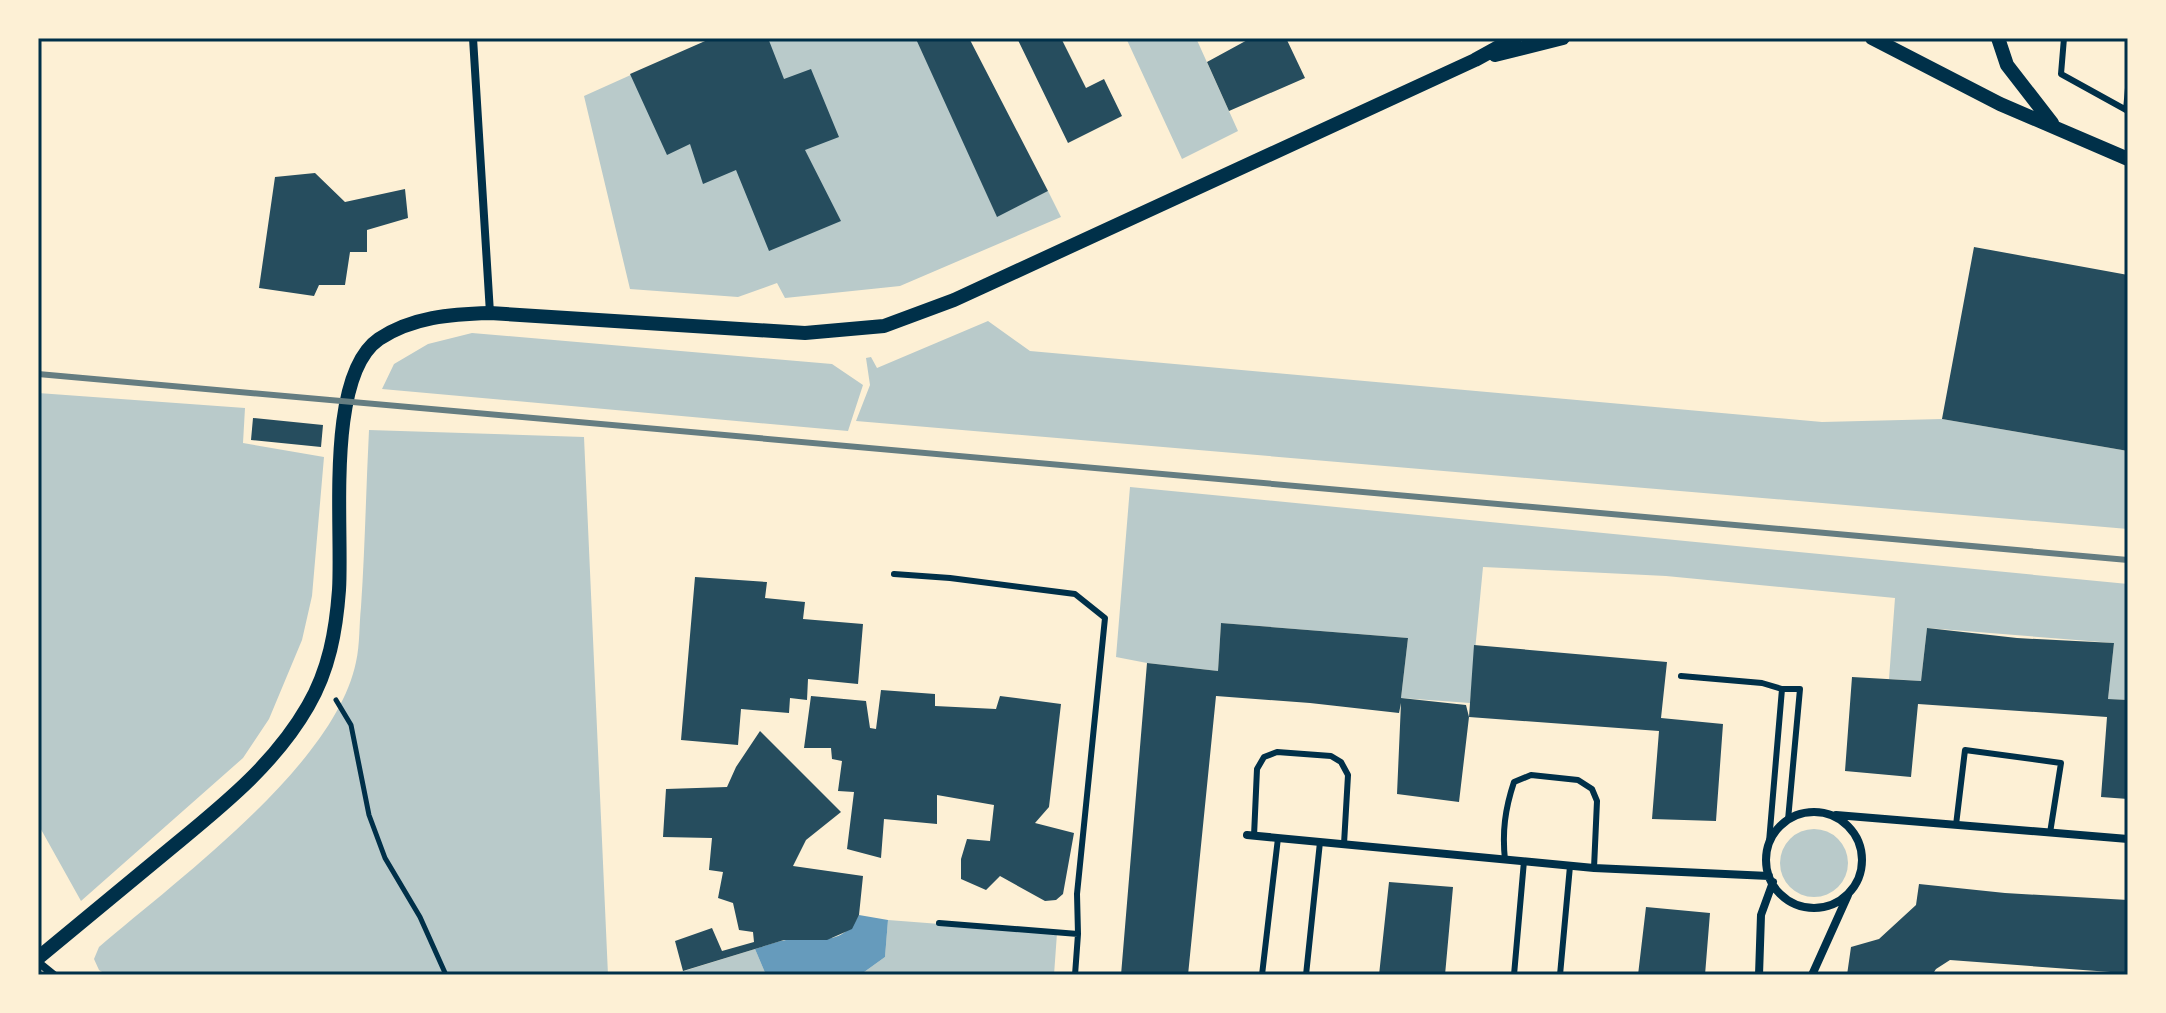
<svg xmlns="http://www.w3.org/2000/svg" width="2166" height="1013" font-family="'Work Sans',sans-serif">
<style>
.green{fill:#b9caca}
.water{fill:#669bbc}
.building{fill:#264d5e}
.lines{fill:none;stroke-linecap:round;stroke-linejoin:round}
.path{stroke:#003049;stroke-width:5}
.service{stroke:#003049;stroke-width:6}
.minor{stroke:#003049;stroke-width:8}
.tertiary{stroke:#003049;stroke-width:14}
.rail{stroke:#657d81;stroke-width:6}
.neatline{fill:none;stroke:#003049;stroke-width:3}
</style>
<rect width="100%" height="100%" fill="#fdf0d5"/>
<path class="green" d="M713 38H920L917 39 997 216 1048 191 1061 217 900 286 785 298 777 283 738 297 630 289 584 96Z
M1126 38H1196L1238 131 1182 159Z
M988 321 1030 351 1822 422 1942 419 2128 451V529L856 421 870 385 866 358 871 357 877 368Z
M472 333 832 364 863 385 848 431 382 389 394 364 428 344Z
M38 393 245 408 243 443 324 457 312 596 302 640 269 719 243 758 81 901 38 824Z
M369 430 584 437 608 975H107L99 970 94 959 99 947C177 880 335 765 356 662 360 644 359 625 361 607 365 548 366 489 369 430Z
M1130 487 2128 584V700L2108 699 2114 643 1927 628 1921 681 1889 679 1895 598 1666 576 1483 567 1470 703 1401 698 1408 638 1221 623 1218 671 1147 663 1116 657Z
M1780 863a34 34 0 1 1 68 0a34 34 0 1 1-68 0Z
M888 920 1057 933 1054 975H860L885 957Z
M755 949 766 975H671Z"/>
<path class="water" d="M859 915 888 920 885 957 860 975H766L755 949C765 946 775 942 786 940 816 937 842 948 859 915Z"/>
<path class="building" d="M712 38H768L784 79 811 69 839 137 805 150 841 221 769 251 736 170 703 184 690 144 667 155 630 74Z
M920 38H969L1048 191 997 217 916 39Z
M1017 38H1061L1086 88 1104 79 1122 116 1068 143Z
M1251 38H1286L1305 78 1229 111 1207 62Z
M315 173 345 202 405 189 408 218 367 230V252H350L345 285H319L314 296 259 288 275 177Z
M1974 247 2128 275V451L1942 419Z
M253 418 323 425 321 447 251 440Z
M695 577 767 582 765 598 805 602 803 619 863 624 858 684 808 679 807 700 790 698 789 713 741 709 738 745 681 740Z
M1221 623 1408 638 1401 698 1466 705 1469 717 1474 645 1667 662 1661 718 1723 724 1716 821 1652 819 1659 731 1469 717 1459 802 1397 794 1401 703 1399 713 1310 703 1216 696 1188 975H1121L1147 663 1218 671Z
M1927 628 2017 638 2114 643 2108 699 2128 700V799L2101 797 2107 717 1918 704 1911 777 1845 771 1852 677 1921 681Z
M881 690 935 694V706L996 709 1000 696 1061 704 1049 807 1035 823 1074 833 1063 894 1056 900 1045 901 1000 876 986 890 961 879V859L967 839 990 841 994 805 937 795V824L884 819 881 858 847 849 854 792 838 791 842 761 832 759 831 748H804L811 696 866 701 870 728 876 729Z
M760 731 841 812 806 840 793 866 863 876 859 915 852 929 827 940H784L683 971 675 941 712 928 722 951 754 942 753 932 739 930 733 903 718 898 723 872 709 870 712 838 663 837 666 789 727 787 736 767Z
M1389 882 1453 887 1445 975H1379Z
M1919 884 2005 893 2128 900V975L2124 973 1950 960 1936 969 1932 975H1847L1851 947 1879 939 1916 905Z
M1646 907 1710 913 1705 975H1638Z"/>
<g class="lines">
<path class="path" d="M336 700 351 725 369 815 385 858 420 917 446 975"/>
<path class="service" d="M2064 38 2061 74 2128 111
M2126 110 2128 88
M894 574 950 578 1075 594 1105 618 1077 894 1078 934
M1681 676 1762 683 1782 689H1800L1788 820
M1956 825 1965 750 2061 763 2050 833
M1254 836 1257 769 1264 757 1277 752 1331 756 1341 762 1348 775 1344 844
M1769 842 1782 689
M1505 860C1502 832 1505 809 1514 782L1531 775 1578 780 1592 789 1597 801 1594 868
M939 923 1078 934 1075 975
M1262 975 1278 838
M1306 975 1320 842
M1514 975 1524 861
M1560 975 1570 866"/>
<path class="minor" d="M473 38 490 313
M1766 860a48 48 0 1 1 96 0a48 48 0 1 1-96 0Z
M1836 815 2128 839
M1247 835 1594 868 1769 876
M38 962 54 975
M1759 975 1761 915 1773 882
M1812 975 1848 895"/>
<path class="tertiary" d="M1872 38 2000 104 2128 159
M1998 38 2007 65 2052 123
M1495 55 1563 38
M38 958C80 923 123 888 165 853 218 809 273 767 308 706 329 670 336 631 339 590 343 529 325 376 379 339 412 317 451 314 490 313L805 333 884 326 954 300 1475 60 1515 38"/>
<path class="rail" d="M38 374 2128 560"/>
</g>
<rect width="2166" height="1013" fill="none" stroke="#fdf0d5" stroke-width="80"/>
<rect x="40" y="40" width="2086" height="933" class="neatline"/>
</svg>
